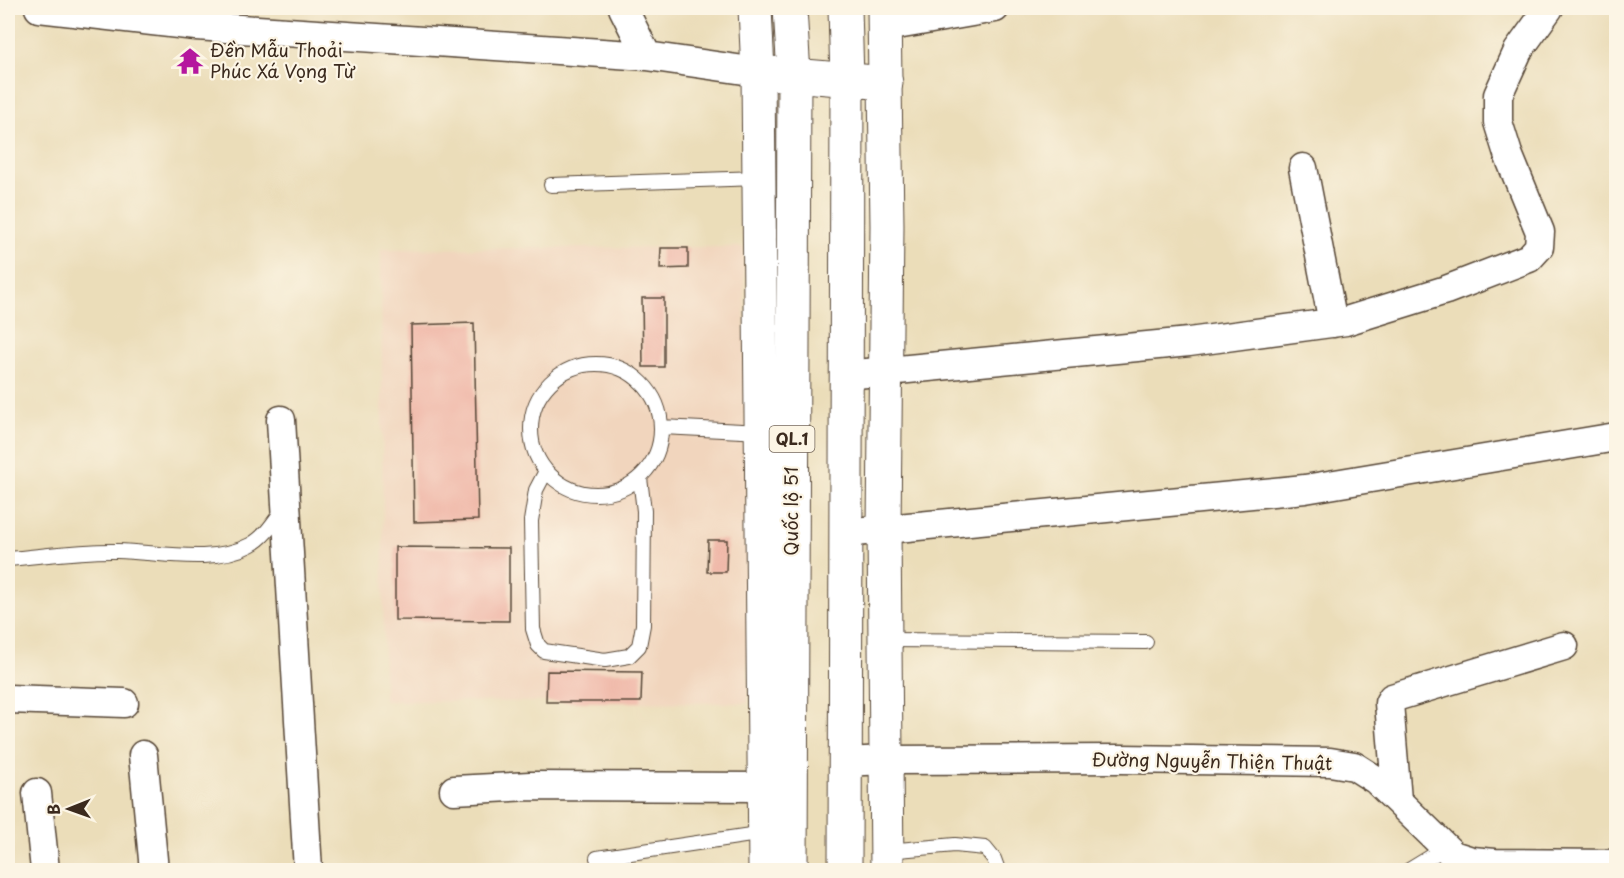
<svg xmlns="http://www.w3.org/2000/svg" width="1624" height="878" font-family="'Playpen Sans',sans-serif">
<style>
.built{fill:#f1d5bd}
.building{fill:#efb4a4}
.lines{fill:none;stroke-linecap:round;stroke-linejoin:round}
.lane-casing{stroke:#554535;stroke-width:16}
.street-casing{stroke:#554535;stroke-width:31}
.primary-casing{stroke:#554535;stroke-width:35}
.highway-casing{stroke:#554535;stroke-width:35}
.lane{stroke:#fff;stroke-width:14}
.street{stroke:#fff;stroke-width:28}
.primary{stroke:#fff;stroke-width:33}
.highway{stroke:#fff;stroke-width:33}
.labels{text-anchor:middle;stroke-width:4.5;stroke-linejoin:round;paint-order:stroke}
.shield{fill:#fcf5e5;stroke:#75675a;stroke-width:1.5}
.shield-label{font-size:16px;font-weight:bold;fill:#3b2a1e}
.poi-label{font-size:18px;fill:#3b2a1e;stroke:#fcf5e5;text-anchor:start}
.street-label{font-size:18px;fill:#3b2a1e;stroke:#fcf5e5}
</style>
<rect width="100%" height="100%" fill="#fcf5e5"/>
<filter id="ink" filterUnits="userSpaceOnUse"><feTurbulence type="fractalNoise" baseFrequency=".0167" numOctaves="2"/><feDisplacementMap in="SourceGraphic" scale="12" xChannelSelector="R" yChannelSelector="G"/><feConvolveMatrix kernelMatrix="1 2 1 2 8 2 1 2 1" color-interpolation-filters="sRGB"/></filter>
<filter id="wash" filterUnits="userSpaceOnUse"><feTurbulence type="fractalNoise" baseFrequency=".008" numOctaves="4" result="noise"/><feDisplacementMap in="SourceGraphic" scale="24" xChannelSelector="R" yChannelSelector="G"/><feGaussianBlur stdDeviation="1.35" result="paint"/><feColorMatrix in="noise" values="0 0 0 0 0 0 0 0 0 0 0 0 0 0 0 0 0 1.4 0 .05"/><feComposite in="paint" operator="in"/></filter>
<g filter="url(#wash)">
<rect width="100%" height="100%" fill="#ebddb9"/>
<path class="built" d="M744 247 748 703 384 701 381 249Z"/>
<g id="blocks">
<path class="building" d="M661 248H688V268L660 269Z
M642 298H664V367H643Z
M474 323 478 520 414 522 411 325Z
M708 540H727L726 572H707Z
M395 547 509 548V621L395 620Z
M547 671 642 672 641 702H546Z"/>
</g>
</g>
<g filter="url(#ink)">
<use href="#blocks" fill-opacity="0" stroke="#554535" stroke-width="1.5"/>
<g class="lines">
<defs>
<path id="lane" d="M551 185 759 178
M531 429a65 65 0 1 1 130 0a65 65 0 1 1-130 0Z
M662 427 762 432
M546 471 536 490 531 521 533 629 538 645 544 651 605 660 629 656 639 646 643 625 644 511 640 478
M8 559C44 556 81 550 118 551 158 552 213 565 250 545 265 537 274 522 284 508
M884 640 1146 642
M887 851 955 845 985 848 994 859 998 870
M597 858 764 833
M1409 870 1445 848"/>
<path id="street" d="M39 8 196 26 647 56 758 72
M623 8 647 56
M885 27 995 8
M1303 168 1333 323
M846 375 1189 342 1346 321 1446 290 1529 258 1539 247 1540 232 1508 154 1498 122V95L1518 51 1549 8
M281 420 308 870
M845 533 1305 489 1616 437
M8 699 124 703
M143 755 154 870
M844 762 886 760 1121 759 1330 762 1354 766 1376 780 1453 855 1472 861 1495 863 1616 864
M454 790 530 786 764 787
M37 793 45 870
M1397 800 1389 703 1392 698 1564 646"/>
<path id="primary" d="M755 8 758 72 765 870
M884 8 887 226 884 529 887 870"/>
<path id="highway" d="M790 8 794 75 791 870
M758 72 886 83
M845 870 847 80 845 8"/>
</defs>
<use href="#lane" class="lane-casing"/>
<use href="#street" class="street-casing"/>
<use href="#primary" class="primary-casing"/>
<use href="#highway" class="highway-casing"/>
<use href="#lane" class="lane"/>
<use href="#street" class="street"/>
<use href="#primary" class="primary"/>
<use href="#highway" class="highway"/>
</g>
</g>
<defs>
<symbol id="temple-bare" viewBox="-9 -9 18 18"><path d="M0-6L5-2H3V0L6.5 2.5H4V6H1.5V3h-3V6H-4V2.5H-6.5L-3 0V-2H-5Z" fill="#b5179e" stroke="#fcf5e5" stroke-width="2.5" paint-order="stroke"/></symbol>
</defs>
<g fill-rule="evenodd">
<use href="#temple-bare" x="171" y="42" width="38" height="38"/>
</g>
<g class="labels">
<rect class="shield" x="769.5" y="426" width="45" height="26" rx="4.5"/>
<g class="shield-label">
<text x="792" y="445">QL.1</text>
</g>
<g class="poi-label">
<text x="210" y="57">Đền Mẫu Thoải<tspan x="210" dy="21">Phúc Xá Vọng Từ</tspan></text>
</g>
<g class="street-label">
<text transform="translate(792 511) rotate(-90)" y="6">Quốc lộ 51</text>
<text transform="translate(1212 762) rotate(1)" y="6">Đường Nguyễn Thiện Thuật</text>
</g>
</g>
<rect width="1624" height="878" fill="none" stroke="#fcf5e5" stroke-width="30"/>
<g transform="translate(69 809) rotate(269)" stroke="#fcf5e5" stroke-width="4.5" paint-order="stroke">
<path d="M0-4.5L10 22L0 15L-10 22Z" fill="#3b2a1e"/>
<text y="-9" font-size="16" font-weight="bold" text-anchor="middle" fill="#3b2a1e">B</text>
</g>
</svg>
